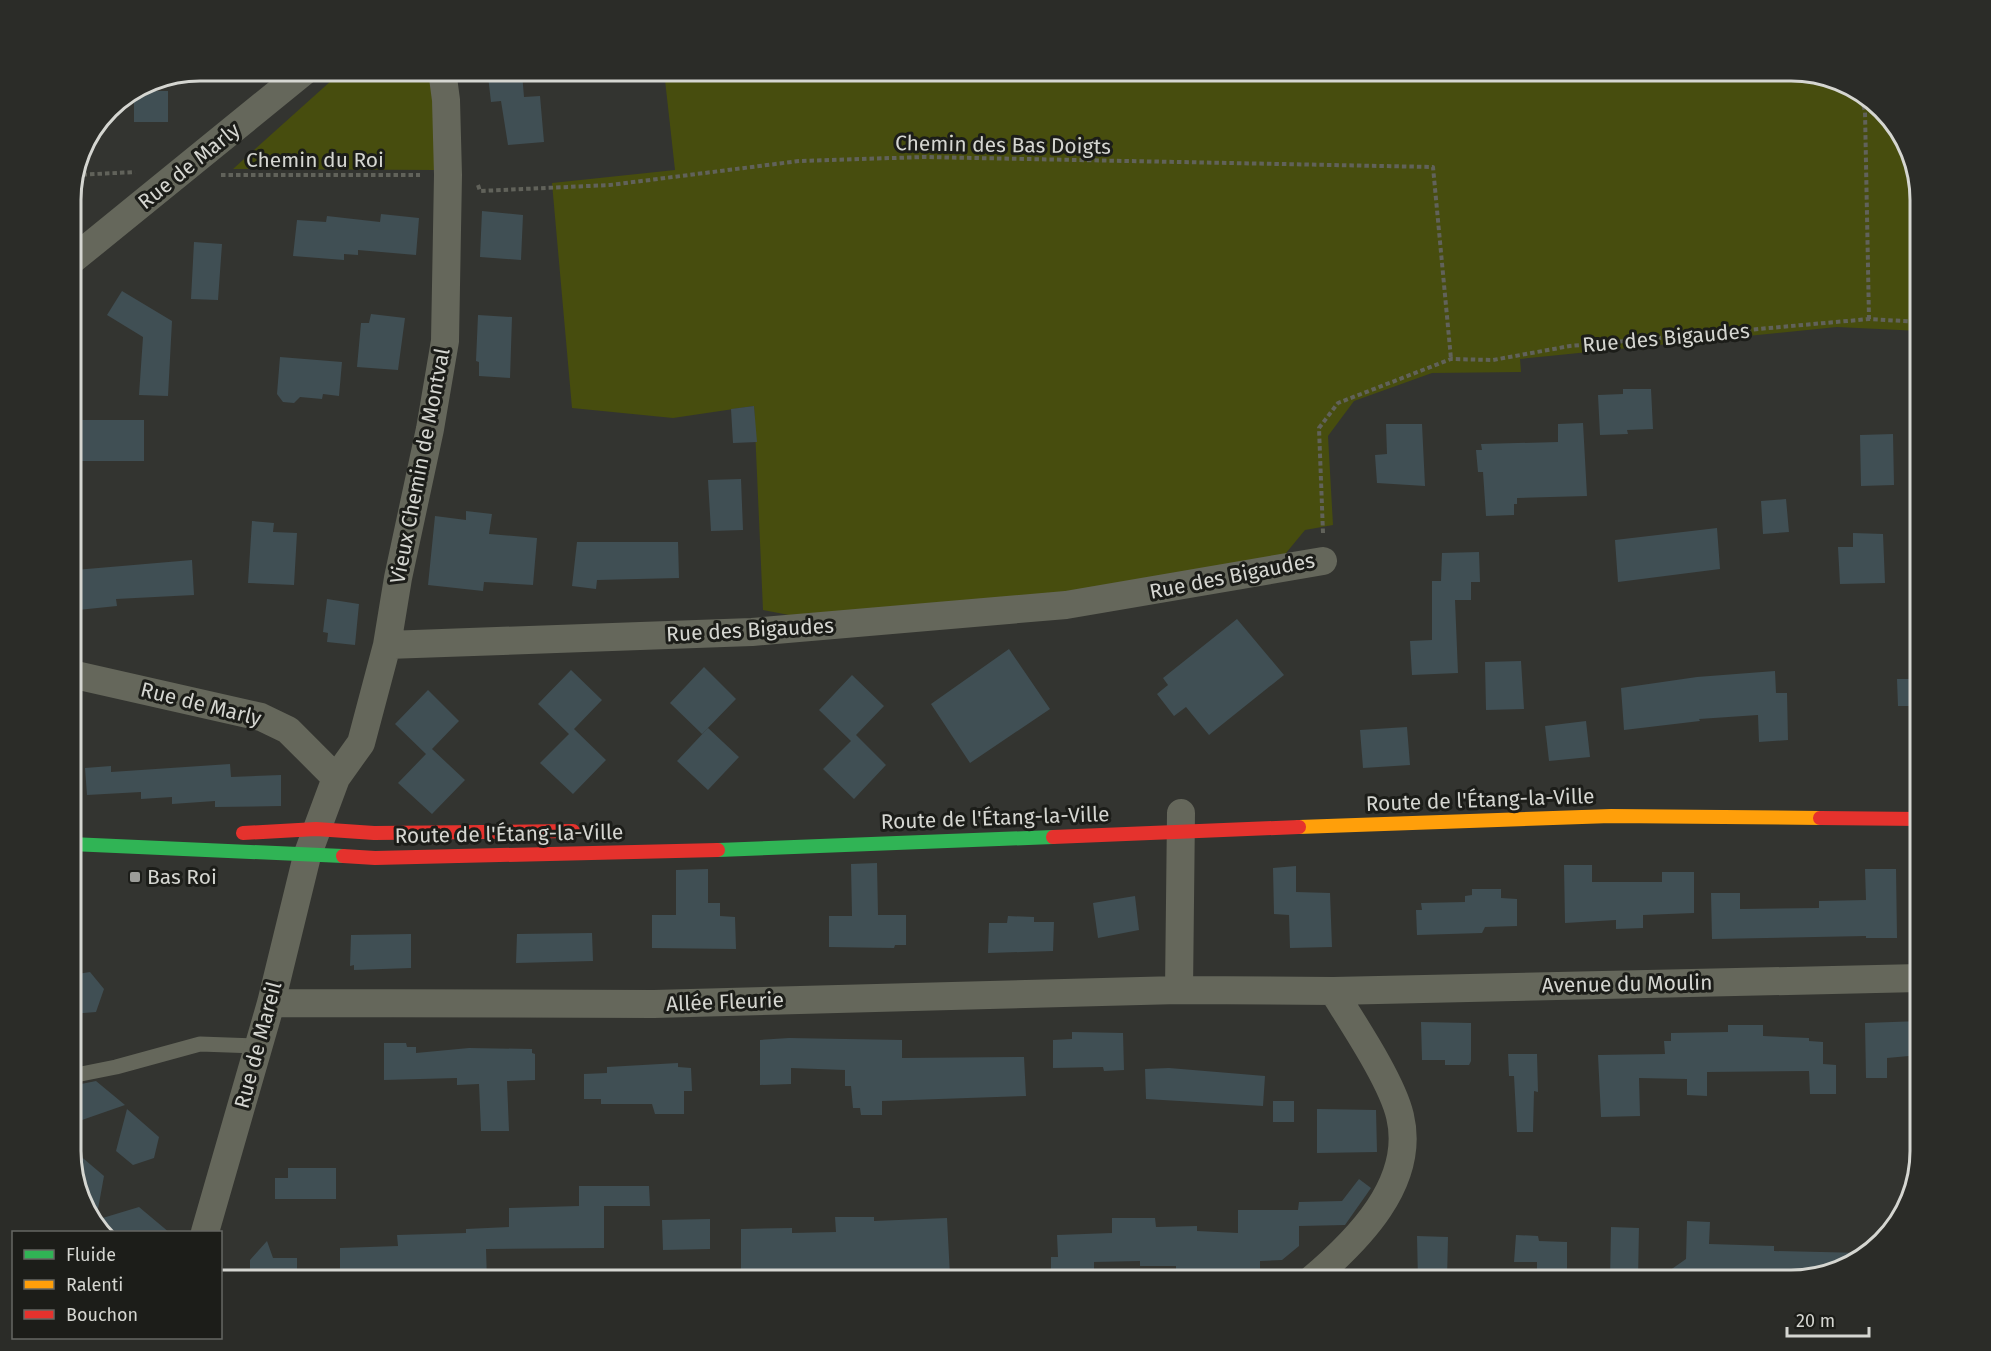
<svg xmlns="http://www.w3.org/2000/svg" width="1991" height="1351" font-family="'Fira Sans',sans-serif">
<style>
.green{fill:#474d0e}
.building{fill:#404f54}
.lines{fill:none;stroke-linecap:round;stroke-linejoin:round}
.path{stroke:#61625a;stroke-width:4;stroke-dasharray:4.5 3;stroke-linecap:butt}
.lane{stroke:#65675b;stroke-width:15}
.street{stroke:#65675b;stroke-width:28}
.fast{stroke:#30b455;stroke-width:14}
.slow{stroke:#ff9f0a;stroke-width:14}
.jam{stroke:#e5322d;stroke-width:14}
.poi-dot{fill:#9c9d99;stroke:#1c1d19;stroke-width:2}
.labels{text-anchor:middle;stroke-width:6;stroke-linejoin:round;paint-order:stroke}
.street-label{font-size:21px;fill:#d5d6d1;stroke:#1c1d19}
.poi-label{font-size:21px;fill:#d5d6d1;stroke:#1c1d19;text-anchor:start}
.rim{fill:none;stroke:#d5d6d1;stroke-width:3}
</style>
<rect width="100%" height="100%" fill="#333430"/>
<path class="green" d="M342 71H432L435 170 233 169Z
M664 71H1791L1863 93 1907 142 1920 200V331L1837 327 1520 359 1521 372 1432 373 1354 401 1328 436 1333 525 1305 530 1277 564 1058 602 789 615 763 610 754 406 673 418 572 408 552 183 675 170Z"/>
<path class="building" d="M522 73 524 97 540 96 544 142 508 145 501 101 491 102 488 76Z
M134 91H168V122H134Z
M482 211 523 215 521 260 480 257Z
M381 214 419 218 416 255 358 250V255L344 254V260L293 256 297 220 326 222 327 216 380 222Z
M194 242 222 244 218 300 191 299Z
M122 291 172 321 168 396 139 395 143 337 107 315Z
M371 314 405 318 398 370 357 367 361 323H369Z
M478 315 512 317 510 378 479 376V362L476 361Z
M280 357 342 362 339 396 323 394 322 399 300 397 294 403 283 402 277 394Z
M1623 389H1651L1653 429 1627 430 1628 434 1600 435 1598 395 1623 394Z
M754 406 757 442 733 443 731 409Z
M71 420H144V461H71Z
M1583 423 1587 496 1517 498V504H1514V515L1486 516 1483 472H1478L1476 450H1482L1481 444 1558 442V424Z
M1386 424H1422L1425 486 1377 483 1375 455 1387 454Z
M1893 434 1894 485 1861 486 1860 435Z
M741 479 743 530 711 531 708 480Z
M1786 499 1789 532 1763 534 1761 501Z
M466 511 492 514 489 534 537 538 533 585 484 582 483 591 428 585 435 516 466 520Z
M252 521 274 523 273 532 297 533 294 585 248 583Z
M1717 528 1720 569 1618 582 1615 540Z
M1853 533 1883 534 1885 583 1840 584 1838 547H1853Z
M577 542H678L679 578 597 580 596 589 572 586Z
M1479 552 1480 582H1471V600H1455L1458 673 1412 675 1410 641 1432 640V581H1441L1442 553Z
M192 560 194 595 116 599 117 606 78 610 75 570Z
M327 599 359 604 355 645 327 642 328 633 323 632Z
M1237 619 1284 675 1209 735 1186 707 1174 716 1157 694 1168 685 1163 678Z
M1009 649 1050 709 970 763 931 704Z
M1521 661 1524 709 1486 710 1485 662Z
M704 667 736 699 702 734 670 703Z
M571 670 602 700 574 729 606 760 573 794 540 763 569 734 538 704Z
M1775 671 1776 693H1787L1788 740 1759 742 1758 715 1699 719 1700 721 1624 730 1621 688 1697 677Z
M852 675 884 706 856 735 886 765 854 799 823 769 851 741 819 710Z
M1897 679H1918V706H1898Z
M428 690 459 721 432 749 465 780 432 814 398 783 426 754 395 724Z
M1586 721 1590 757 1549 761 1545 726Z
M1407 727 1410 765 1363 768 1360 730Z
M708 728 739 757 708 790 677 761Z
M230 764 231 777 281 775V806L215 807V801L172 804V797L141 799V792L87 795 85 768 111 766V772Z
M877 863 878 915H906V945H895L894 948 829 947V916H852L851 864Z
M1564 865H1592V882H1662V872H1694V913L1643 915V928L1616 929V920L1565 923Z
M1296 866V892L1330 893 1332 947 1290 948 1289 915 1274 914 1273 868Z
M708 869V903H720V916L735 917 736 949 652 948V915H676V870Z
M1865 869H1896L1897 938H1866V936L1712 939 1711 893H1740V909L1819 908V901L1866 900Z
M1472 889H1501V898L1517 899V926L1485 927 1482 933 1417 935 1416 910H1422L1421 903 1465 902V896L1472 895Z
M1135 896 1139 930 1098 938 1093 903Z
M1008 916 1034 917V922H1054L1053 951 988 953 989 923H1007Z
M592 933 593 961 516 963 517 934Z
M411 934V968L354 970V965L350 966 351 935Z
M90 972 104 989 96 1012 71 1014V975Z
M1920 1021V1055L1887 1058V1078H1866L1865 1023Z
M1421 1022 1471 1023V1061L1469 1065H1445V1060H1422Z
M1728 1025H1763V1036L1809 1038V1041L1823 1042V1064L1836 1065V1094H1810L1809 1071 1707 1072V1096L1687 1095V1079L1639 1078 1640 1116 1601 1117 1598 1055 1665 1054 1664 1041H1671V1033L1728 1032Z
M1072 1032 1123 1033 1124 1070 1104 1071 1103 1067 1053 1068V1040L1072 1039Z
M789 1038 902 1040V1058L1024 1057 1026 1096 882 1101V1115H861L860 1108H853L851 1086H845V1070L791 1068V1084L760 1085V1040Z
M384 1043H406L407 1047H416V1053L469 1048 532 1049V1053L535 1054V1080L507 1081 509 1131H481L479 1084 457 1085V1078L384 1080Z
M1508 1054H1537L1538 1092 1534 1091 1533 1132H1517L1514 1076H1509Z
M678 1063V1067L691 1068 692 1091H684V1114H655L652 1104H601V1099H584V1074L607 1073V1067Z
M1169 1068 1265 1076 1263 1106 1146 1099 1145 1069Z
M96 1081 125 1105 82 1120 71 1110V1086Z
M1273 1101H1294V1122H1273Z
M127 1109 159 1137 154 1158 133 1165 116 1151Z
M1317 1109 1376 1110 1377 1152 1317 1153Z
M71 1148 104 1176 96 1220 139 1207 170 1233H104L88 1215 71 1159Z
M288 1168H336V1199H275V1178H288Z
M1359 1179 1371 1188 1345 1225 1299 1226V1246L1282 1260 1260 1261V1272L1176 1271V1266H1140V1261L1094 1262V1279L1051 1280V1257H1058L1057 1235 1112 1233V1218H1155L1156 1227 1197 1226V1231L1238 1233V1210H1298L1299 1202 1342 1201Z
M579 1186H649L650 1206H604V1248L486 1249 487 1281H340V1248L398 1246 397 1235 466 1233V1229L509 1227V1208L579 1206Z
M835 1217H874V1221L947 1218 950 1276 835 1281V1274L765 1273V1281H741V1229L792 1228V1233L836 1232Z
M710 1219V1249L663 1250 662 1220Z
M1687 1221 1710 1222 1709 1244 1774 1246V1251L1865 1253 1849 1267 1791 1280H1656L1686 1259Z
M1611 1227 1639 1228 1638 1280H1610Z
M1516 1235 1538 1236 1539 1241 1567 1242V1280H1537V1262H1514Z
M1417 1236 1448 1237 1447 1280H1418Z
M267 1241 273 1258H297V1281H250V1260Z"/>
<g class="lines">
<path class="path" d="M1859 91 1865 111 1869 319
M75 175 135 172
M221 175H420
M478 185 480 191 610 185 799 161 924 157 1433 167 1451 359
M1323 533 1319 428 1338 403 1451 359 1493 360 1570 346 1869 319 1920 322"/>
<path class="lane" d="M71 1076 116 1067 200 1044 259 1046"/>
<path class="street" d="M71 261 306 70
M387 645 752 632 1066 605 1323 561
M71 674 261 717 288 730 336 778 307 856 271 1003 205 1232
M336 778 361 743 387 645 398 578 430 429 445 341 448 175 446 100 442 70
M1179 990 1181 813
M271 1003 654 1004 1179 990 1333 991 1920 978
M1311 1280C1357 1241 1416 1183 1400 1116 1392 1081 1352 1022 1333 991"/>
<path class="fast" d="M71 844 343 856
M718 850 1053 837"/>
<path class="slow" d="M1299 827 1611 816 1820 818"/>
<path class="jam" d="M1820 818 1920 819
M243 833 316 829 374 833 573 831
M1053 837 1299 827
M343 856 375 858 718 850"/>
</g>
<rect class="poi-dot" x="129" y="871" width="12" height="12" rx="3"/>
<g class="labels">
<g class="street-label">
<text transform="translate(1003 145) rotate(1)" y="7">Chemin des Bas Doigts</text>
<text x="315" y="167">Chemin du Roi</text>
<text transform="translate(189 166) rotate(-39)" y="7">Rue de Marly</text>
<text transform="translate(1666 338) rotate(-5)" y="7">Rue des Bigaudes</text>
<text transform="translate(420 466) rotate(-79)" y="7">Vieux Chemin de Montval</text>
<text transform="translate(1232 576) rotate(-11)" y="7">Rue des Bigaudes</text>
<text transform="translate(750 630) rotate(-3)" y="7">Rue des Bigaudes</text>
<text transform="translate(201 704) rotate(14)" y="7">Rue de Marly</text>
<text transform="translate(1480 800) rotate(-2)" y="7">Route de l'Étang-la-Ville</text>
<text transform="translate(995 818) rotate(-2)" y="7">Route de l'Étang-la-Ville</text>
<text transform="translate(509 834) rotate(-1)" y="7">Route de l'Étang-la-Ville</text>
<text transform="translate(1627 984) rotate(-1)" y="7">Avenue du Moulin</text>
<text transform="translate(725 1002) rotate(-2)" y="7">Allée Fleurie</text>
<text transform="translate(258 1045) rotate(-75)" y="7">Rue de Mareil</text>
</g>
<g class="poi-label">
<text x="147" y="884">Bas Roi</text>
</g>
</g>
<path d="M0 0H1991V1351H0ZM200 81H1791A119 119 0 0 1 1910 200V1151A119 119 0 0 1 1791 1270H200A119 119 0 0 1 81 1151V200A119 119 0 0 1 200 81Z" fill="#2b2c28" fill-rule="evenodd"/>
<path class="rim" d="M200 81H1791A119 119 0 0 1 1910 200V1151A119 119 0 0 1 1791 1270H200A119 119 0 0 1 81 1151V200A119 119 0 0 1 200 81Z"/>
<rect x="12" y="1231" width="210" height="108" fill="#1c1d19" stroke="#666763" stroke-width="1.5"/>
<rect x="24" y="1250" width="30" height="9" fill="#30b455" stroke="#666763" stroke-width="1.5"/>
<text x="66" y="1261" font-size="18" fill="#d5d6d1">Fluide</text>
<rect x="24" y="1280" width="30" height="9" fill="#ff9f0a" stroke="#666763" stroke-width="1.5"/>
<text x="66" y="1291" font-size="18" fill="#d5d6d1">Ralenti</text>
<rect x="24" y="1310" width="30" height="9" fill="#e5322d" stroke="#666763" stroke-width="1.5"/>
<text x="66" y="1321" font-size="18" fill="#d5d6d1">Bouchon</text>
<path d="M1787 1327v9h82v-9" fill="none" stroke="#d5d6d1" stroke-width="3"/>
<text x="1796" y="1327" font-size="18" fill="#d5d6d1" stroke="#1c1d19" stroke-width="4.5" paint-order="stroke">20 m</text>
</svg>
